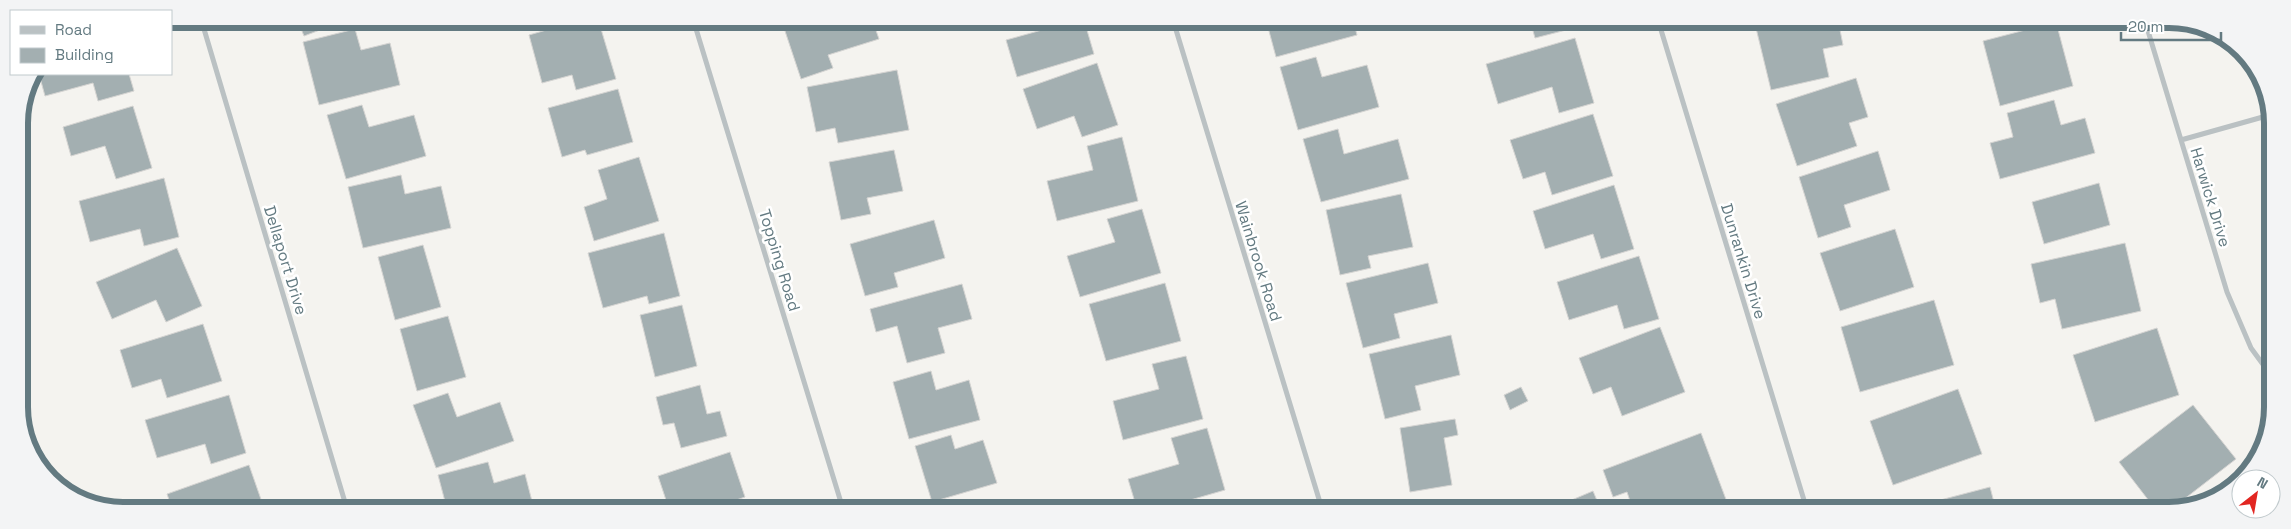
<svg xmlns="http://www.w3.org/2000/svg" width="2291" height="529" font-family="'Space Grotesk',sans-serif">
<style>
.building{fill:#a3afb1;stroke:#d5d4d2}
.lines{fill:none;stroke-linecap:round;stroke-linejoin:round}
.minor{stroke:#bac1c3;stroke-width:5}
.labels{text-anchor:middle;stroke-width:5;stroke-linejoin:round;paint-order:stroke}
.street-label{font-size:16px;fill:#637a81;stroke:#fff}
.rim{fill:none;stroke:#637a81;stroke-width:6}
</style>
<rect width="100%" height="100%" fill="#f4f3ef"/>
<path class="building" d="M297 19H349L304 36Z
M585 19H598L616 79 576 90 572 75 542 83 529 35Z
M819 19H872L879 39 828 55 833 68 801 79 785 31Z
M1047 20H1084L1094 54 1017 77 1006 40 1049 28Z
M1266 20H1353L1357 35 1276 57Z
M1471 20H1498L1473 27Z
M1530 20H1568L1570 29 1535 38Z
M1790 20H1838L1843 45 1823 49 1829 77 1771 90 1756 28Z
M1977 20 2003 21 1979 27Z
M2056 22 2073 86 2000 106 1983 41Z
M355 29 361 50 390 43 400 85 319 105 303 42Z
M1575 38 1594 103 1559 113 1552 87 1498 104 1486 64Z
M1316 57 1322 77 1367 65 1379 107 1298 130 1280 67Z
M1097 63 1118 125 1082 137 1074 116 1037 129 1023 89Z
M897 70 909 130 838 143 835 128 816 132 807 87Z
M39 74H129L134 91 98 101 93 83 45 96Z
M1856 78 1868 117 1849 123 1857 146 1797 166 1776 104Z
M618 89 633 142 587 155 585 150 562 157 548 108Z
M2054 100 2061 125 2085 118 2095 153 2000 179 1990 143 2013 137 2007 113Z
M362 105 369 127 414 115 426 156 346 179 327 115Z
M133 106 152 168 116 179 105 146 71 156 63 127Z
M1593 114 1613 176 1552 195 1545 172 1523 179 1510 140Z
M1338 129 1344 154 1398 139 1409 179 1321 202 1303 139Z
M1122 137 1138 201 1057 221 1047 181 1093 170 1087 146Z
M894 150 903 191 867 198 871 214 841 220 829 162Z
M1878 151 1890 190 1844 205 1851 227 1818 238 1799 177Z
M639 157 659 221 594 241 584 207 607 199 598 170Z
M401 175 405 194 441 186 451 228 363 248 348 187Z
M164 178 179 237 144 246 140 229 90 242 79 201Z
M2099 183 2110 225 2044 244 2032 202Z
M1614 185 1634 249 1601 259 1593 234 1545 249 1533 211Z
M1401 194 1413 247 1368 256 1371 268 1340 275 1326 210Z
M1142 209 1161 273 1080 297 1067 256 1115 242 1107 219Z
M934 220 945 258 894 273 898 287 865 296 850 244Z
M1895 229 1914 287 1840 311 1820 253Z
M664 233 680 296 649 304 647 296 603 308 588 253Z
M2125 243 2141 311 2062 329 2055 299 2040 303 2031 264Z
M423 245 441 307 395 320 378 257Z
M177 248 202 306 166 322 156 300 112 319 96 282Z
M1639 256 1659 319 1624 329 1617 305 1569 320 1557 282Z
M1428 263 1438 303 1394 314 1400 338 1363 348 1346 283Z
M1165 283 1181 341 1106 361 1089 304Z
M962 284 972 319 938 328 945 353 907 363 897 326 876 332 870 309Z
M1934 300 1954 365 1860 392 1841 327Z
M682 305 697 366 655 377 640 315Z
M448 316 466 377 417 391 400 329Z
M203 324 222 381 167 398 161 379 132 388 120 350Z
M1660 327 1685 392 1622 416 1611 387 1593 394 1579 358Z
M2157 328 2179 395 2095 422 2073 355Z
M1451 335 1460 375 1415 386 1421 410 1385 419 1369 354Z
M1186 356 1203 419 1123 440 1113 401 1159 389 1152 364Z
M931 371 936 390 969 380 980 420 909 439 893 382Z
M700 385 707 414 720 411 727 436 681 448 674 423 663 425 656 397Z
M1521 387 1528 401 1510 410 1504 395Z
M1958 389 1982 454 1893 485 1870 421Z
M448 393 457 417 500 402 514 441 436 468 413 405Z
M229 395 246 453 211 464 205 444 157 458 145 420Z
M21 397 31 433 25 435 21 427Z
M2193 405 2236 459 2170 510H2156L2119 462Z
M1455 419 1458 435 1444 438 1452 485 1410 492 1400 428Z
M1207 428 1225 490 1159 509H1137L1128 479 1179 464 1171 438Z
M1701 433 1730 510H1633L1627 492 1613 497 1603 470Z
M951 435 955 449 983 440 997 483 932 502 915 446Z
M730 452 745 497 710 509H669L658 476Z
M488 462 494 483 525 474 534 509H447L438 475Z
M249 465 264 508H172L167 494Z
M1990 487 1996 510H1902Z
M1593 491 1601 510H1548Z
M1228 501 1231 509H1201Z"/>
<g class="lines">
<path class="minor" d="M201 19 347 509
M693 19 843 509
M1173 20 1322 509
M1658 20 1807 510
M2145 21 2227 292 2251 348 2270 374
M2181 140 2270 115"/>
</g>
<g class="labels">
<g class="street-label">
<text transform="translate(2211 197) rotate(73)" y="6">Harwick Drive</text>
<text transform="translate(286 260) rotate(73)" y="6">Dellaport Drive</text>
<text transform="translate(780 260) rotate(73)" y="6">Topping Road</text>
<text transform="translate(1259 261) rotate(73)" y="6">Wainbrook Road</text>
<text transform="translate(1744 261) rotate(73)" y="6">Dunrankin Drive</text>
</g>
</g>
<path d="M0 0H2291V529H0ZM123 28H2169A95 95 0 0 1 2264 123V407A95 95 0 0 1 2169 502H123A95 95 0 0 1 28 407V123A95 95 0 0 1 123 28Z" fill="#f3f4f5" fill-rule="evenodd"/>
<path class="rim" d="M123 28H2169A95 95 0 0 1 2264 123V407A95 95 0 0 1 2169 502H123A95 95 0 0 1 28 407V123A95 95 0 0 1 123 28Z"/>
<rect x="10" y="10" width="162" height="65" fill="#ffffff" stroke="#c1cacd"/>
<rect x="20" y="26" width="25" height="8" fill="#bac1c3" stroke="#c1cacd"/>
<text x="55" y="35" font-size="15" fill="#637a81">Road</text>
<rect x="20" y="48" width="25" height="15" fill="#a3afb1" stroke="#c1cacd"/>
<text x="55" y="60" font-size="15" fill="#637a81">Building</text>
<g transform="translate(2256 494) rotate(31)"><circle r="24" fill="#ffffff" stroke="#c1cacd"/>
<path d="M0-4L9 19L0 12L-9 19Z" fill="#e22621"/>
<text y="-8" font-size="14" font-weight="bold" text-anchor="middle" fill="#637a81">N</text>
</g>
<path d="M2121 32v8h100v-8" fill="none" stroke="#637a81" stroke-width="2.5"/>
<text x="2128" y="32" font-size="15" fill="#637a81" stroke="#ffffff" stroke-width="4" paint-order="stroke">20 m</text>
</svg>
